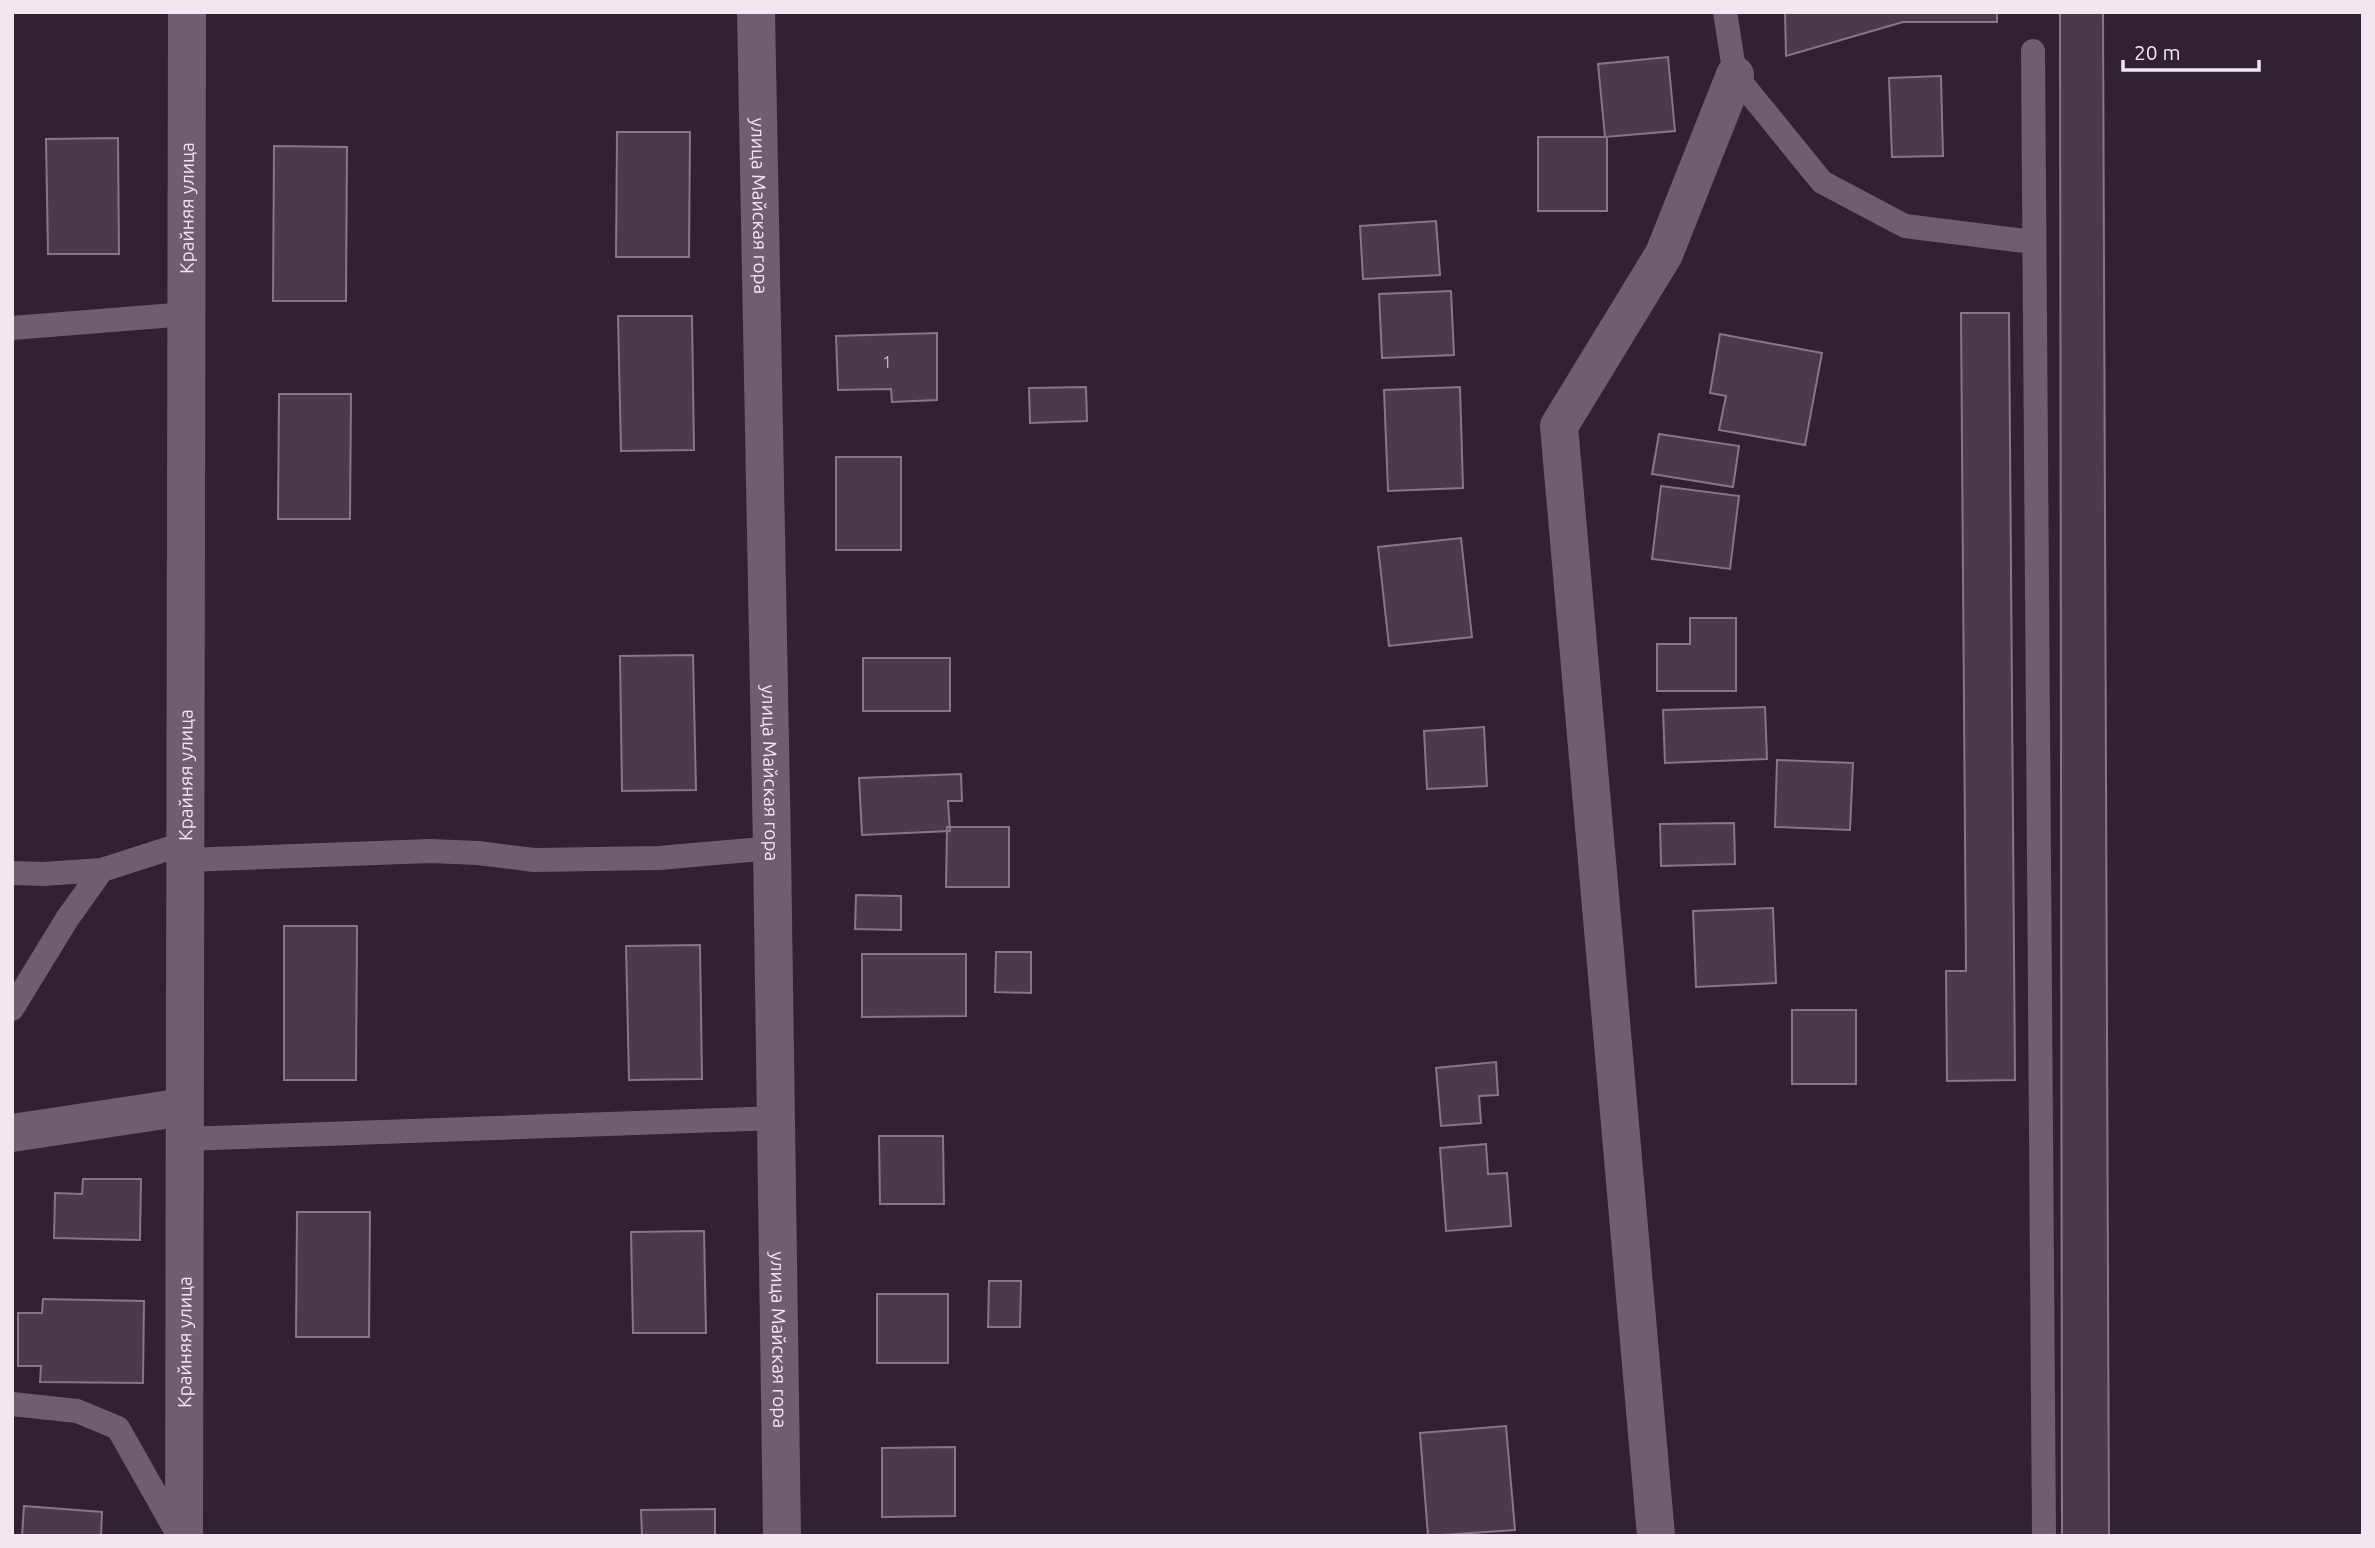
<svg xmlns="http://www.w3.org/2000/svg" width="2375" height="1548" font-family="Ubuntu,sans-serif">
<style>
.building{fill:#4b3b49;stroke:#887685;stroke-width:2}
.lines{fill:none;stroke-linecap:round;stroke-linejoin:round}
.service{stroke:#6f5e6d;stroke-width:24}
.minor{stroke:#6f5e6d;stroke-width:38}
.labels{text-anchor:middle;stroke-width:7;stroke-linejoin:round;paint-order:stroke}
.number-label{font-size:16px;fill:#c8bcc6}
.street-label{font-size:19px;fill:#f1e7f0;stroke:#31222f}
</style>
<rect width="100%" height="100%" fill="#31222f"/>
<path class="building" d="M1785 12H1997V22H1903L1786 56Z
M2060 12H2103L2109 1536H2062Z
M1668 57 1675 131 1605 137 1598 64Z
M1941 76 1943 156 1892 157 1889 78Z
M617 132H690L689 257H616Z
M1538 137H1607V211H1538Z
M118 138 119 254H48L46 139Z
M274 146 347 147 346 301H273Z
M1436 221 1440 275 1363 279 1360 226Z
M1451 291 1454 355 1382 358 1379 294Z
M1961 313H2009L2015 1080 1947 1081 1946 971H1966Z
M618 316H692L694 450 621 451Z
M937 333V400L892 402 891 389 838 390 836 336Z
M1720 334 1822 353 1805 445 1719 430 1726 396 1710 393Z
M1086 387 1087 421 1030 423 1029 388Z
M1460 387 1463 488 1388 491 1384 390Z
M279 394H351L350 519H278Z
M1659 434 1739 446 1733 487 1652 474Z
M836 457H901V550H836Z
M1661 486 1739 496 1730 569 1652 559Z
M1461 538 1472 637 1389 646 1378 547Z
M1690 618H1736V691H1657V644H1690Z
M693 655 696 790 622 791 620 656Z
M863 658H950V711H863Z
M1765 707 1767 759 1665 763 1663 710Z
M1484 727 1487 786 1427 789 1424 731Z
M1777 760 1853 763 1850 830 1775 827Z
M961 774 962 801H948L950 831 862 835 859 778Z
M1734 823 1735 864 1661 866 1660 824Z
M947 827H1009V887H946Z
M856 895 901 896V930L855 929Z
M1773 908 1776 983 1696 987 1693 911Z
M284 926H357L356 1080H284Z
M700 945 702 1079 629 1080 626 946Z
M996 952H1031V993L995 992Z
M862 954H966V1016L862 1017Z
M1792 1010H1856V1084H1792Z
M1496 1062 1498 1095 1479 1096 1481 1123 1441 1126 1436 1068Z
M879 1136H943L944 1204H880Z
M1486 1144 1488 1174 1507 1173 1511 1226 1446 1231 1440 1148Z
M83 1179H141L140 1240 54 1238 55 1193 82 1194Z
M297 1212H370L369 1337H296Z
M704 1231 706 1333H633L631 1232Z
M989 1281H1021L1020 1327H988Z
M877 1294H948V1363H877Z
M43 1299 144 1301 143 1383 40 1382 41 1366H18V1313H42Z
M1506 1426 1515 1530 1428 1536 1420 1433Z
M955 1447V1516L882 1517V1448Z
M24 1506 102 1512 101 1536H22Z
M715 1509V1536H642L641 1510Z"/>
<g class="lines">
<path class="service" d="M1725 12 1735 75 1822 182 1905 226 2033 242
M2033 51 2044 1536
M12 328 187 314
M185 860 430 851 478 853 534 860 659 858 772 848
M12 873 43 874 102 870
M12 1009 67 919 102 870 186 843
M184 1139 776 1118
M12 1404 77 1411 118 1428 179 1536"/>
<g class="minor">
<path id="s1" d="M756 12 772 848 782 1536"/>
<path d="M12 1133 184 1107"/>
<path id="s2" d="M184 1536 187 12"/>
<path d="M1656 1536 1559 426 1664 254 1735 75"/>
</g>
</g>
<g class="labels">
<g class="number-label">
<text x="887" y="368">1</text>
</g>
<g class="street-label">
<text dy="7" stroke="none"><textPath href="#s2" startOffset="1328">Крайняя улица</textPath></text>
<text dy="7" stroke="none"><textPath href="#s1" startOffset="194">улица Майская гора</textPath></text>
<text dy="7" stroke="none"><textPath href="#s2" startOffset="761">Крайняя улица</textPath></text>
<text dy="7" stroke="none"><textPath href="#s1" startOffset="761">улица Майская гора</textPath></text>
<text dy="7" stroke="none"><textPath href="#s2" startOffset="194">Крайняя улица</textPath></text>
<text dy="7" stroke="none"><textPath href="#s1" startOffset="1328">улица Майская гора</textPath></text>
</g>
</g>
<rect width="2375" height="1548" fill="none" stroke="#f1e7f0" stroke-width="28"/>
<path d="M2123 60v10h136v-10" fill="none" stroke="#f1e7f0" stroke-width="3.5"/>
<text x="2134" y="60" font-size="21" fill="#f1e7f0" stroke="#31222f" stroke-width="5" paint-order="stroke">20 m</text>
</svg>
